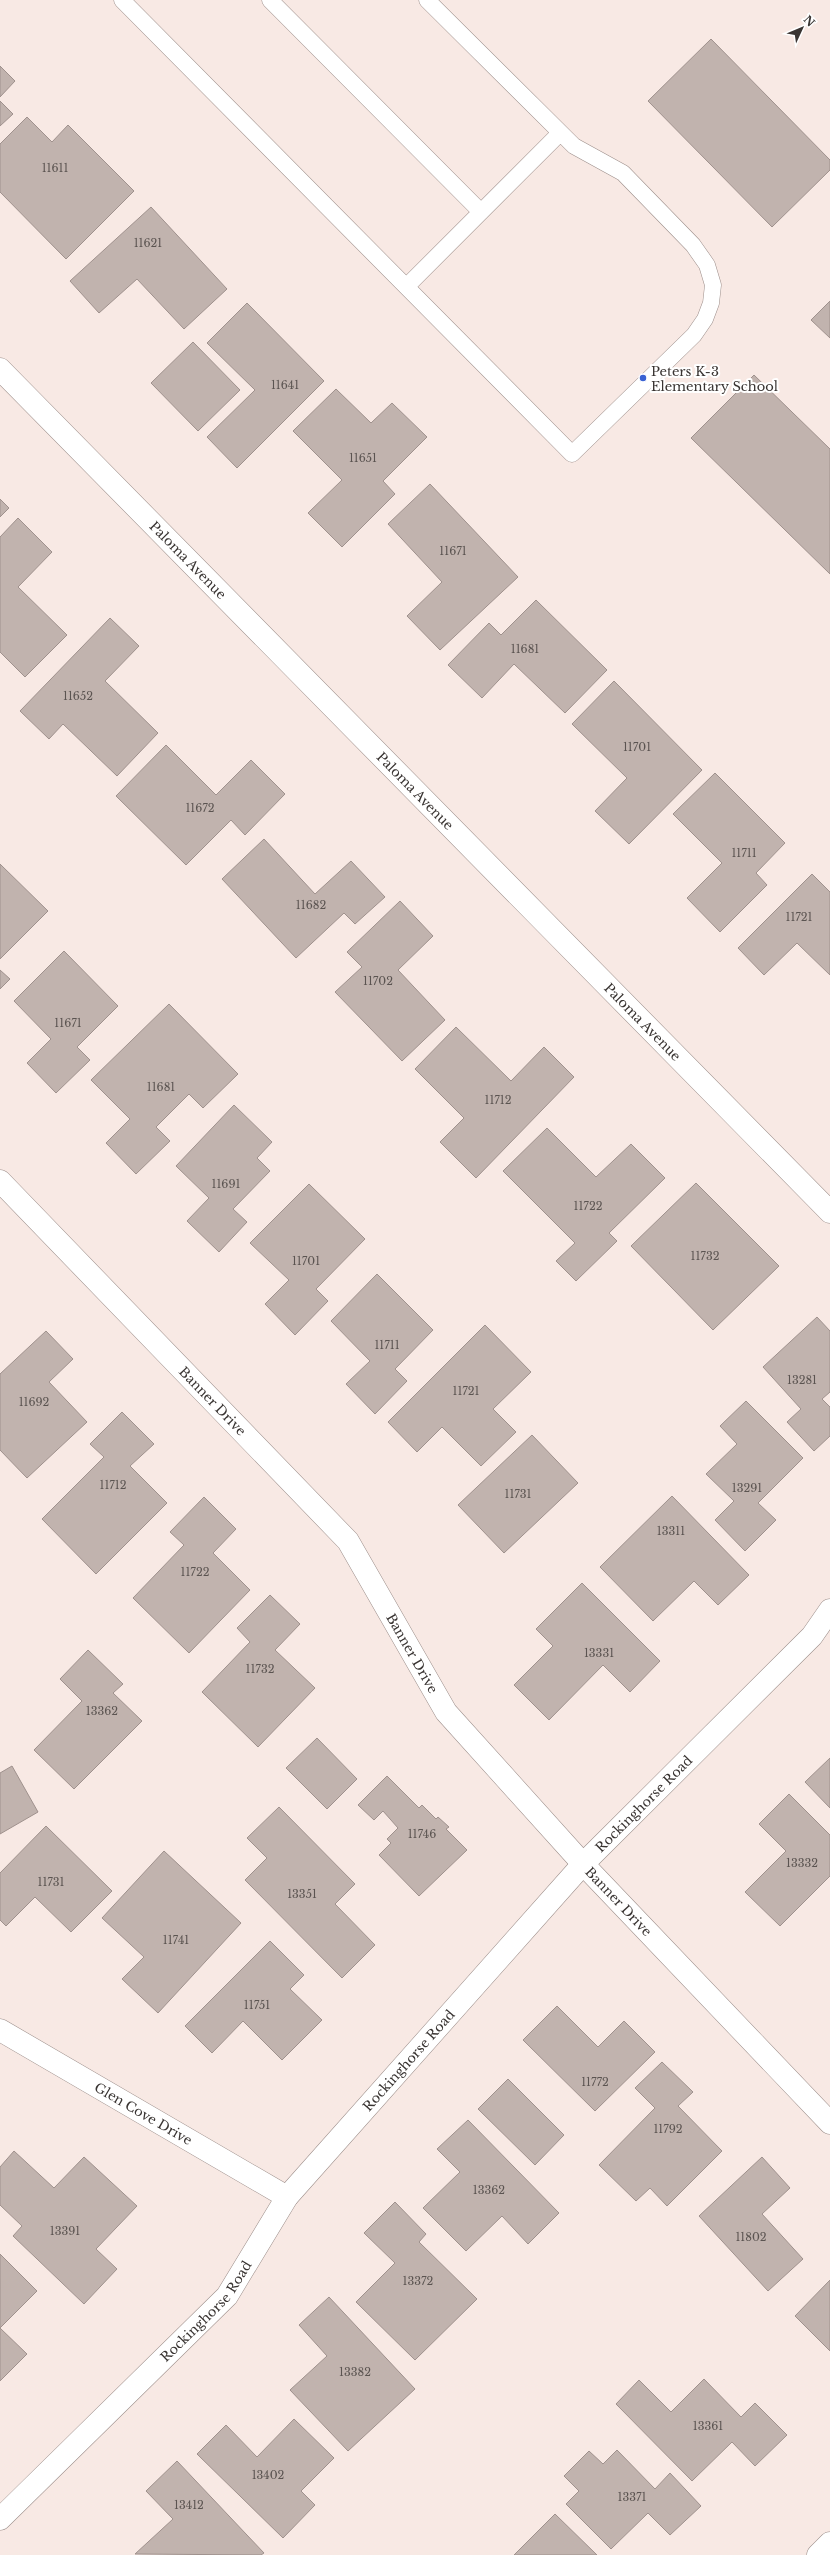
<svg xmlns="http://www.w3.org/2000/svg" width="830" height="2555" font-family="'Libre Baskerville',serif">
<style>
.building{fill:#c1b3ae;stroke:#9f918d}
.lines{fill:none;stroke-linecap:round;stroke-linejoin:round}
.lane-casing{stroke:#9c8e8a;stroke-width:17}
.street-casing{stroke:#9c8e8a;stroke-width:23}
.secondary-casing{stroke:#9c8e8a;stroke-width:23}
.lane{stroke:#fff;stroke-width:16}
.street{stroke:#fff;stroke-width:22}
.secondary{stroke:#fff;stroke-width:22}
.poi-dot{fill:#3a62d3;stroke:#fff;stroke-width:1.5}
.labels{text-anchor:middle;stroke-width:4;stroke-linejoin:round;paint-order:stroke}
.number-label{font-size:11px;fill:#5b5451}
.poi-label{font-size:13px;fill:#393432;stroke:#fff;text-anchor:start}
.street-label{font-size:13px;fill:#393432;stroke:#fff}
</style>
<rect width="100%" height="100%" fill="#f8e9e4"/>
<path class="building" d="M711 39 830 160V170L772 227 648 101Z
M0 66 15 81 0 97Z
M0 101 13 114 0 126Z
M27 117 52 142 68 125 134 191 66 259 0 192V144Z
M151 207 227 289 184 329 137 279 99 313 70 281Z
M830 301V338L811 320Z
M247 303 324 381 237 468 207 437 255 390 207 343Z
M193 342 240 390 198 431 151 383Z
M754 375 830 449V574L691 438Z
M336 389 371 423 392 403 427 437 383 481 395 494 342 547 308 513 342 480 293 431Z
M430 484 518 577 440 650 407 616 442 582 388 524Z
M0 499 9 508 0 517Z
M18 518 52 552 18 587 67 635 25 677 0 652V537Z
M536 600 607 670 565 713 514 664 482 698 448 665 489 623 501 635Z
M110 618 139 646 105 681 158 733 117 776 63 724 49 739 20 711Z
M614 681 702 770 629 844 595 811 627 778 572 724Z
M166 745 216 795 251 760 285 794 245 835 231 820 186 865 116 796Z
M715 773 785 843 756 873 767 885 720 932 687 898 722 863 673 814Z
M264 839 315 894 351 861 385 897 355 924 344 913 296 958 222 879Z
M0 864 48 911 0 959Z
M812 874 830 892V975L797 943 764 975 738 948Z
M400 901 433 936 398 970 445 1020 402 1061 335 992 362 967 347 952Z
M64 951 118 1006 77 1047 90 1060 56 1093 27 1063 51 1039 14 1001Z
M0 970 10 979 0 989Z
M169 1004 238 1074 203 1108 189 1094 156 1127 170 1141 136 1174 106 1143 130 1119 91 1080Z
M456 1027 511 1081 544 1047 574 1077 476 1178 440 1142 464 1118 415 1069Z
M234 1105 272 1142 257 1158 270 1171 233 1209 247 1222 219 1252 187 1221 209 1198 176 1166Z
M547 1128 596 1177 631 1144 665 1178 609 1233 617 1241 576 1281 556 1261 575 1243 503 1171Z
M696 1183 779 1266 713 1330 631 1246Z
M309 1184 365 1239 316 1289 328 1301 295 1335 265 1304 289 1280 250 1243Z
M377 1274 433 1330 395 1369 407 1381 375 1414 346 1384 370 1361 331 1321Z
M817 1317 830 1331V1392L822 1399 830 1407V1436L814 1451 787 1422 801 1409 763 1367Z
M485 1325 531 1372 493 1409 516 1432 481 1466 442 1427 417 1452 388 1422Z
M46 1331 73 1359 49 1382 87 1422 27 1478 0 1450V1374Z
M746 1401 803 1458 758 1503 776 1520 745 1551 715 1520 734 1501 706 1474 737 1444 720 1426Z
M122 1412 154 1444 130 1466 167 1503 96 1574 42 1519 104 1457 90 1444Z
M532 1435 578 1483 504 1553 458 1505Z
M672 1496 749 1575 718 1605 694 1581 653 1621 600 1567Z
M204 1497 236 1529 213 1553 250 1590 189 1653 133 1598 184 1545 170 1532Z
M582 1583 660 1661 630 1692 603 1665 549 1720 514 1685 553 1646 536 1629Z
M270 1595 300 1624 275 1650 315 1688 258 1747 202 1692 250 1642 237 1628Z
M88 1650 123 1684 113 1693 142 1721 74 1789 34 1750 82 1701 60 1679Z
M317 1738 357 1779 327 1809 286 1768Z
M830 1758V1808L805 1782Z
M12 1766 38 1812 0 1834V1773Z
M387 1776 419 1808 422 1805 436 1819 438 1817 449 1827 446 1829 467 1850 419 1896 379 1855 391 1843 387 1839 398 1828 383 1811 374 1820 358 1805Z
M789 1794 830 1835V1876L780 1926 745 1892 786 1851 759 1824Z
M279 1807 355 1884 335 1904 375 1945 342 1978 245 1880 267 1858 247 1838Z
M46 1826 112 1891 71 1932 35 1897 6 1926 0 1920V1873Z
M164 1851 241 1923 158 2013 122 1979 144 1957 102 1918Z
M270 1941 304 1975 290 1989 322 2020 282 2060 243 2021 212 2053 185 2026Z
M557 2006 598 2047 624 2021 655 2052 595 2111 523 2040Z
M662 2062 693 2092 678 2106 722 2151 667 2206 650 2188 636 2201 599 2165 655 2108 635 2088Z
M508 2079 564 2135 535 2165 478 2109Z
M468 2120 559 2213 528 2244 502 2216 466 2251 423 2208 460 2172 437 2149Z
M14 2151 54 2188 84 2157 137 2206 96 2249 117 2269 84 2304 13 2236 22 2226 0 2205V2167Z
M762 2157 790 2188 762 2214 803 2259 768 2291 699 2216Z
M395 2202 426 2234 419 2242 477 2299 415 2360 356 2302 395 2263 364 2233Z
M0 2254 37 2291 0 2328 27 2354 0 2381Z
M830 2280V2351L795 2316Z
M329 2297 415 2389 348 2451 290 2390 327 2356 299 2325Z
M704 2379 741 2417 755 2403 787 2435 755 2466 732 2442 692 2481 616 2404 639 2380 671 2412Z
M294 2419 334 2458 301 2491 315 2505 283 2538 197 2454 226 2425 257 2457Z
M617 2450 655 2489 670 2473 701 2506 670 2535 648 2513 611 2549 566 2504 579 2491 564 2476 589 2451 603 2464Z
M177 2461 264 2553 261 2555 135 2554 173 2519 146 2491Z
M555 2514 597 2555H514Z"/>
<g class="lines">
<defs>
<path id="lane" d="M122 0 572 454 694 335 705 319 711 303 713 285 707 265 693 245 623 173 574 146 427 0
M270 0 481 212
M407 286 560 133"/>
<g id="street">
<path id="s1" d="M0 369 830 1212"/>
<path id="s2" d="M0 2030 287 2197"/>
<path d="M818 2555 830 2543"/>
</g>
<g id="secondary">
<path id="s3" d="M0 1181 348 1541 446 1712 583 1864 830 2123"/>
<path id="s4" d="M0 2519 227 2296 287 2197 583 1864 812 1636 830 1610"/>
</g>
</defs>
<use href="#lane" class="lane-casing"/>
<use href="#street" class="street-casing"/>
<use href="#secondary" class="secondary-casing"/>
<use href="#lane" class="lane"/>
<use href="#street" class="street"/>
<use href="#secondary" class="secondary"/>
</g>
<circle class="poi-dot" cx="643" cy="378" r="4"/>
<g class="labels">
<g class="number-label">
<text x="55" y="172">11611</text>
<text x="148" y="247">11621</text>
<text x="285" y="389">11641</text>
<text x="363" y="462">11651</text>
<text x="453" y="555">11671</text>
<text x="525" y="653">11681</text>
<text x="78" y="700">11652</text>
<text x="637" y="751">11701</text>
<text x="200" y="812">11672</text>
<text x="744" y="857">11711</text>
<text x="311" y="909">11682</text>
<text x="799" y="921">11721</text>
<text x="378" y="985">11702</text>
<text x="68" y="1027">11671</text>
<text x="161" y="1091">11681</text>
<text x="498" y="1104">11712</text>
<text x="226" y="1188">11691</text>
<text x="588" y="1210">11722</text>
<text x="705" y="1260">11732</text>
<text x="306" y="1265">11701</text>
<text x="387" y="1349">11711</text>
<text x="802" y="1384">13281</text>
<text x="466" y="1395">11721</text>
<text x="34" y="1406">11692</text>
<text x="113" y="1489">11712</text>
<text x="747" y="1492">13291</text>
<text x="518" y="1498">11731</text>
<text x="671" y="1535">13311</text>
<text x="195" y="1576">11722</text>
<text x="599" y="1657">13331</text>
<text x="260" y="1673">11732</text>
<text x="102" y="1715">13362</text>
<text x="422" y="1838">11746</text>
<text x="802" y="1867">13332</text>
<text x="51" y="1886">11731</text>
<text x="302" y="1898">13351</text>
<text x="176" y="1944">11741</text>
<text x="257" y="2009">11751</text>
<text x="595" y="2086">11772</text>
<text x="668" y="2133">11792</text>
<text x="489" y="2194">13362</text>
<text x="65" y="2235">13391</text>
<text x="751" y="2241">11802</text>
<text x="418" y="2285">13372</text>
<text x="355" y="2376">13382</text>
<text x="708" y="2430">13361</text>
<text x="268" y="2479">13402</text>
<text x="632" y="2501">13371</text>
<text x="189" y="2509">13412</text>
</g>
<g class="poi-label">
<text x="651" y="376">Peters K-3<tspan x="651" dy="15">Elementary School</tspan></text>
</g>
<g class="street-label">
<text dy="5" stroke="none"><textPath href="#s1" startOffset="268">Paloma Avenue</textPath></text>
<text dy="5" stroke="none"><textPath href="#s1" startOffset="592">Paloma Avenue</textPath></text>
<text dy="5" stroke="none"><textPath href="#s1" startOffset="916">Paloma Avenue</textPath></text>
<text dy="5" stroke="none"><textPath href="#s3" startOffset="306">Banner Drive</textPath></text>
<text dy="5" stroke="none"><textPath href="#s3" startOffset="630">Banner Drive</textPath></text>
<text dy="5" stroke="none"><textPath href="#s4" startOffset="965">Rockinghorse Road</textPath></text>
<text dy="5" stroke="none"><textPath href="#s3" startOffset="954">Banner Drive</textPath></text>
<text dy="5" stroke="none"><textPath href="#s4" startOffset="617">Rockinghorse Road</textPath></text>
<text dy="5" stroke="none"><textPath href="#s2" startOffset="166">Glen Cove Drive</textPath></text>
<text dy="5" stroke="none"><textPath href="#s4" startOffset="293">Rockinghorse Road</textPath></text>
</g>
</g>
<g transform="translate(802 28) rotate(46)" stroke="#ffffff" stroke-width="3" paint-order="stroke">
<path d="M0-3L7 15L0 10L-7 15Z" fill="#393432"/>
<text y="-6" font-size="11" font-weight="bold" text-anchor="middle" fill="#393432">N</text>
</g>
</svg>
